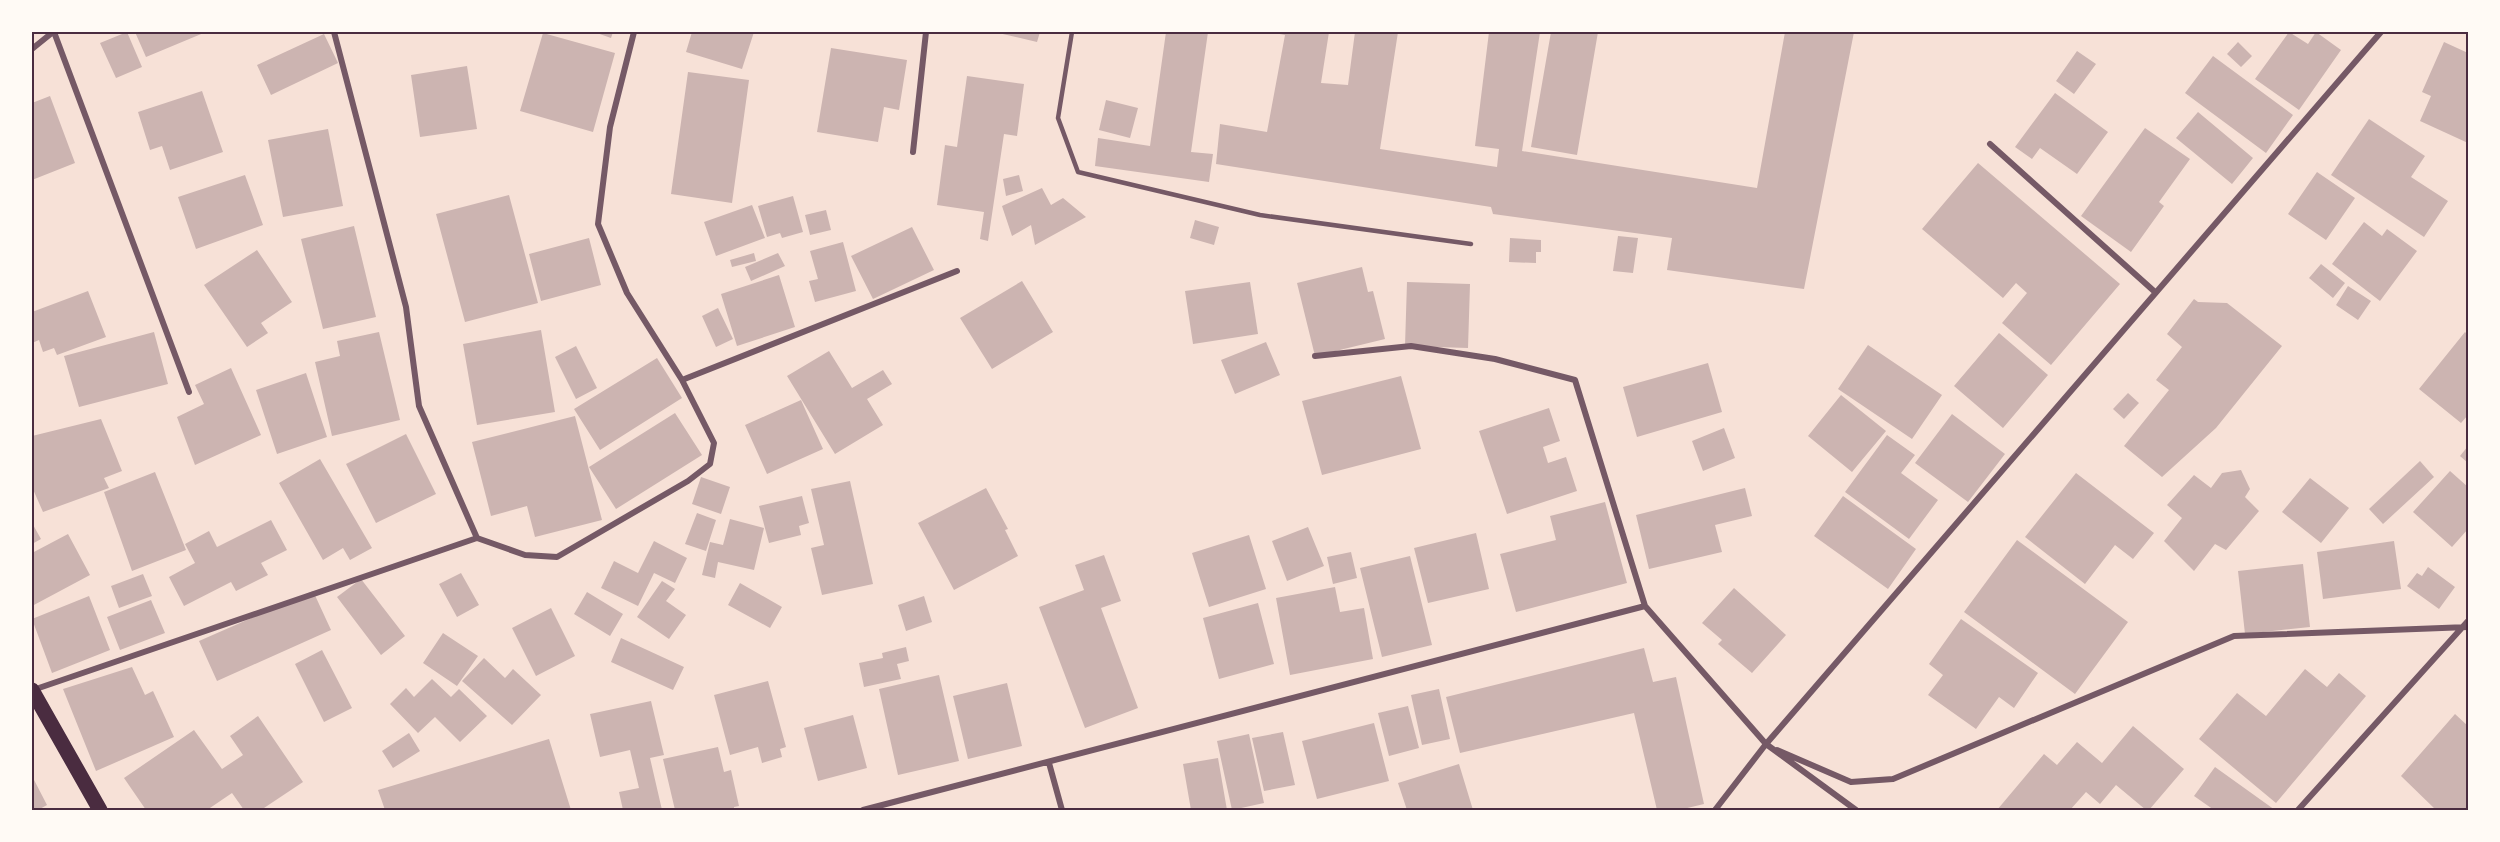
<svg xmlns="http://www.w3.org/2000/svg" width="2500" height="842" font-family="'PT Sans Narrow',sans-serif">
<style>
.building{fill:#ccb4b1}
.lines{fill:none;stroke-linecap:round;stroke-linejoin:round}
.service{stroke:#755966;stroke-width:4.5}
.minor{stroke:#755966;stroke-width:6}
.primary{stroke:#4a2c40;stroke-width:15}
.neatline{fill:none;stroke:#4a2c40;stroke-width:2}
</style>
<rect width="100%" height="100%" fill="#f7e1d7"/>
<path class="building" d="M127 32 142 67 116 78 100 43Z
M135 32H206L146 57Z
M594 32H613L611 38Z
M692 32H754L742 69 686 52Z
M994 32H1040L1037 42Z
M1166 32H1208L1191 152 1213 154 1209 182 1095 166 1098 138 1150 146Z
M1269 32H1329L1321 83 1348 85 1355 32H1398L1380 149 1497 167 1499 149 1475 146 1489 32H1540L1522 151 1757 188 1785 32H1854L1804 289 1667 270 1672 238 1493 214 1491 207 1216 164 1220 124 1267 132 1285 35Z
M1551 32H1598L1577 155 1531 147Z
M2289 32 2308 44 2316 32 2341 50 2299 110 2255 79Z
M543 33 615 53 593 132 520 111Z
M324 34 338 63 271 95 257 65Z
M2238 42 2252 56 2241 67 2227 54Z
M2444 42 2468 53V143L2420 121 2431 96 2422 92Z
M831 48 907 60 899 110 884 107 878 142 817 132Z
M2077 51 2096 64 2074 94 2056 81Z
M2213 56 2293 115 2266 153 2185 93Z
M467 66 477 129 420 137 411 75Z
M688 72 749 80 732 203 671 194Z
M967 76 1024 84 1017 136 1004 134 988 241 980 239 984 212 937 205 945 145 957 147Z
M202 91 223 152 170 170 162 146 150 150 138 112Z
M2055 93 2108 132 2077 174 2040 148 2032 159 2015 147Z
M50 96 75 163 32 180V103Z
M1106 100 1138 108 1130 138 1099 130Z
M2198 112 2253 158 2232 184 2176 138Z
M2369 119 2425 156 2411 177 2448 201 2424 237 2331 175Z
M2145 128 2190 159 2159 202 2164 206 2131 252 2081 216Z
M328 129 343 206 283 217 268 140Z
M1978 163 2120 284 2051 365 2002 323 2027 293 2016 283 2003 298 1922 229Z
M2317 172 2355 198 2326 240 2288 214Z
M245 175 263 225 196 249 178 197Z
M1019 175 1023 191 1006 196 1003 179Z
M1042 188 1051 205 1063 198 1086 217 1035 245 1031 225 1012 236 1002 206Z
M509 195 538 303 465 322 436 214Z
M793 196 803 232 782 238 780 233 767 237 758 206Z
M752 205 765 238 716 256 704 222Z
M826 210 831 230 810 235 805 215Z
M1195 220 1219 227 1214 245 1190 238Z
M2364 222 2382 236 2387 229 2417 251 2380 301 2332 264Z
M354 226 376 317 323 329 301 239Z
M912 227 934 270 873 299 851 256Z
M1618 236 1638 238 1633 273 1613 271Z
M589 238 601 285 541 301 529 254Z
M1510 238 1541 240V252H1536V263L1509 262Z
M843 242 856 291 815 302 809 281 818 279 810 251Z
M257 250 292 302 261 323 268 333 247 347 204 285Z
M754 253 756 261 732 267 730 260Z
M778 253 785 266 751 281 745 267Z
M2321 264 2345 283 2333 298 2309 278Z
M1362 267 1368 292 1373 291 1385 339 1315 356 1297 283Z
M779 275 795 327 737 346 721 294Z
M1022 281 1053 332 992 369 960 318Z
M1250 282 1258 334 1193 344 1185 291Z
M1407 282 1470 284 1468 348 1405 346Z
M2348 286 2371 301 2358 320 2336 305Z
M88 291 106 337 57 355 54 348 43 352 39 340 32 343V312Z
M2194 299 2198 302 2227 303 2282 346 2216 428 2162 477 2124 446 2169 390 2156 380 2182 347 2167 334Z
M718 308 733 339 716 347 702 316Z
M541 330 555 412 477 425 463 344Z
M154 332 168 384 79 407 64 356Z
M379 332 400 420 332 436 315 362 340 356 337 341Z
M2465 332 2468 335V415L2461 423 2419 389Z
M1999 333 2048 375 2003 428 1954 386Z
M1266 342 1280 375 1235 394 1221 360Z
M1868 345 1942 395 1912 439 1838 389Z
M576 346 597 388 576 399 555 357Z
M829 351 852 388 883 370 892 384 867 399 883 425 835 454 787 376Z
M657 358 682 398 600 450 574 409Z
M1708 363 1722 412 1637 437 1623 387Z
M231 368 261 435 195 465 177 417 204 404 195 385Z
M306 373 327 437 277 454 256 390Z
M1401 376 1421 449 1322 475 1302 401Z
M2128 393 2139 403 2124 419 2113 409Z
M1841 395 1886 431 1852 472 1808 436Z
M801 400 823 449 767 474 745 425Z
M1549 408 1560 441 1543 447 1548 463 1566 457 1577 491 1507 514 1479 431Z
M675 413 702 455 616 509 589 467Z
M1952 414 2005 454 1968 502 1915 463Z
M575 416 602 520 535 537 527 506 491 516 472 442Z
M101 419 122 471 104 478 109 488 43 512 32 487V436Z
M1724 428 1735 458 1703 471 1692 441Z
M406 434 436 494 376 523 346 464Z
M1887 435 1915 455 1901 473 1938 500 1909 539 1845 492Z
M2468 446V463L2460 456Z
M320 459 372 548 350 560 343 548 323 560 279 483Z
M2420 461 2434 477 2383 524 2369 509Z
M2241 470 2250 489 2245 497 2259 511 2226 550 2215 544 2194 571 2164 541 2182 518 2167 505 2194 475 2211 488 2222 473Z
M2450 471 2468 487V529L2452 547 2413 512Z
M155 472 186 550 132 571 104 492Z
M2076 473 2154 533 2133 559 2115 545 2085 584 2025 537Z
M701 477 730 487 721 514 692 504Z
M2310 478 2349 508 2321 543 2282 512Z
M850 481 873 584 822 595 811 548 824 545 811 489Z
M986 488 1008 529 1005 530 1018 556 954 590 918 523Z
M1745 488 1752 516 1715 525 1722 552 1649 569 1636 515Z
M802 496 809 523 799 526 801 535 769 543 759 506Z
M1843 496 1916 549 1888 589 1814 536Z
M1605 502 1627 583 1516 612 1500 554 1556 540 1550 516Z
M697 513 716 520 706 551 685 544Z
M730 519 764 528 754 570 718 562 715 578 702 575 710 542 723 545Z
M271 520 287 550 261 563 268 575 236 591 231 582 184 606 169 577 195 563 185 544 209 531 217 547Z
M32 523 41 539 32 544Z
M1308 527 1324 566 1287 581 1272 541Z
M1476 533 1489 589 1428 603 1414 548Z
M68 534 90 575 32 606V553Z
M1249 535 1266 589 1209 607 1192 553Z
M2017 540 2128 622 2075 694 1964 612Z
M654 541 687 558 675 583 654 573 638 606 601 588 614 561 638 573Z
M2394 541 2401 589 2323 599 2317 552Z
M1351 552 1357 578 1333 584 1327 557Z
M1104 555 1121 601 1101 608 1138 708 1085 728 1039 607 1084 590 1075 565Z
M1410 556 1432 645 1382 657 1360 568Z
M2303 564 2310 627 2245 634 2238 571Z
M2428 567 2455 587 2439 609 2407 586 2417 573 2422 576Z
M461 573 479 605 457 617 439 584Z
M143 574 152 596 119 608 111 586Z
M361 579 405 636 381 655 337 597Z
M662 581 675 589 666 601 686 615 669 639 637 617Z
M740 583 782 607 770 628 728 605Z
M1335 587 1340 612 1364 608 1373 659 1290 675 1276 598Z
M1734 588 1786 635 1752 673 1718 644 1722 640 1702 623Z
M313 591 331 630 217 681 199 641Z
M587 592 623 614 610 636 574 614Z
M89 596 110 650 52 673 32 619Z
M924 596 932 622 906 631 898 605Z
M151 600 165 633 120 650 107 617Z
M1258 603 1274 664 1219 679 1203 618Z
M551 608 575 656 536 676 512 628Z
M1961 619 2038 673 2014 708 1999 697 1976 729 1928 695 1943 675 1929 664Z
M443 633 478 656 457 686 423 663Z
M621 638 684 667 673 690 611 662Z
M906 647 909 661 897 664 901 679 864 687 859 663 883 658 882 653Z
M1644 648 1653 682 1676 677 1704 804 1679 810H1657L1634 713 1460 753 1446 697Z
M322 650 352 708 324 722 295 664Z
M484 658 505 678 513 669 541 695 512 725 462 681Z
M132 667 145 695 153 691 174 737 96 771 63 689Z
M2305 669 2327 687 2339 673 2366 696 2276 803 2199 739 2237 693 2266 716Z
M939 675 959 761 898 775 879 689Z
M432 679 451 697 459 689 487 716 460 742 435 717 418 733 390 704 406 688 414 697Z
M768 681 786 747 780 749 782 757 762 763 758 747 730 755 714 695Z
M1007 683 1022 746 968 759 953 696Z
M1439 689 1450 739 1422 745 1411 695Z
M651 701 664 755 650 758 662 810H623L619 792 639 788 630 750 600 757 590 714Z
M1408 706 1419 748 1389 756 1378 713Z
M2455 714 2468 726V810H2436L2401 776Z
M853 715 867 768 818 781 804 728Z
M258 716 303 782 261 810H244L232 793 207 810H146L124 778 194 730 222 769 243 755 230 736Z
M1374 723 1389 781 1317 799 1302 741Z
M2133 726 2184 769 2149 810H2146L2116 785 2100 804 2086 792 2070 810H1997L2044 754 2057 765 2077 742 2102 763Z
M1283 732 1295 785 1264 791 1252 738Z
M409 733 420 751 393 768 382 751Z
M1249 734 1264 803 1232 810 1217 741Z
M549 739 571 810H385L378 790Z
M718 747 724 772 731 770 739 806 734 807V810H675L663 759Z
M1218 758 1227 810H1191L1183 764Z
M1459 764 1473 810H1407L1398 783Z
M2215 767 2275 810H2214L2194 796Z
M32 776 47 805 38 810H32Z"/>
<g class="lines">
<path class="service" d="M1072 32 1058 118 1078 172 1260 215 1471 244"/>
<path class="minor" d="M54 32 189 392
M32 49 53 32
M1990 144 2155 292
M913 152 926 32
M1315 356 1411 346 1495 359 1575 380 1645 606
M682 380 957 271
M477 538 525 555 557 557 688 481 710 464 714 443 682 380 627 293 598 224 610 127 634 32
M33 690 477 538 419 406 406 307 334 32
M1777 750 1851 782 1893 779 2234 636 2468 627
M1049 763 1062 810
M863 810 1645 606 1766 744 1856 810
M1715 810 1766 744 2381 32
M2298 810 2468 621"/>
<path class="primary" d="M32 690 100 810"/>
</g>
<rect width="2500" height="842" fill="none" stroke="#fffaf5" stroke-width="66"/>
<rect x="33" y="33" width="2434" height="776" class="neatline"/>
</svg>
